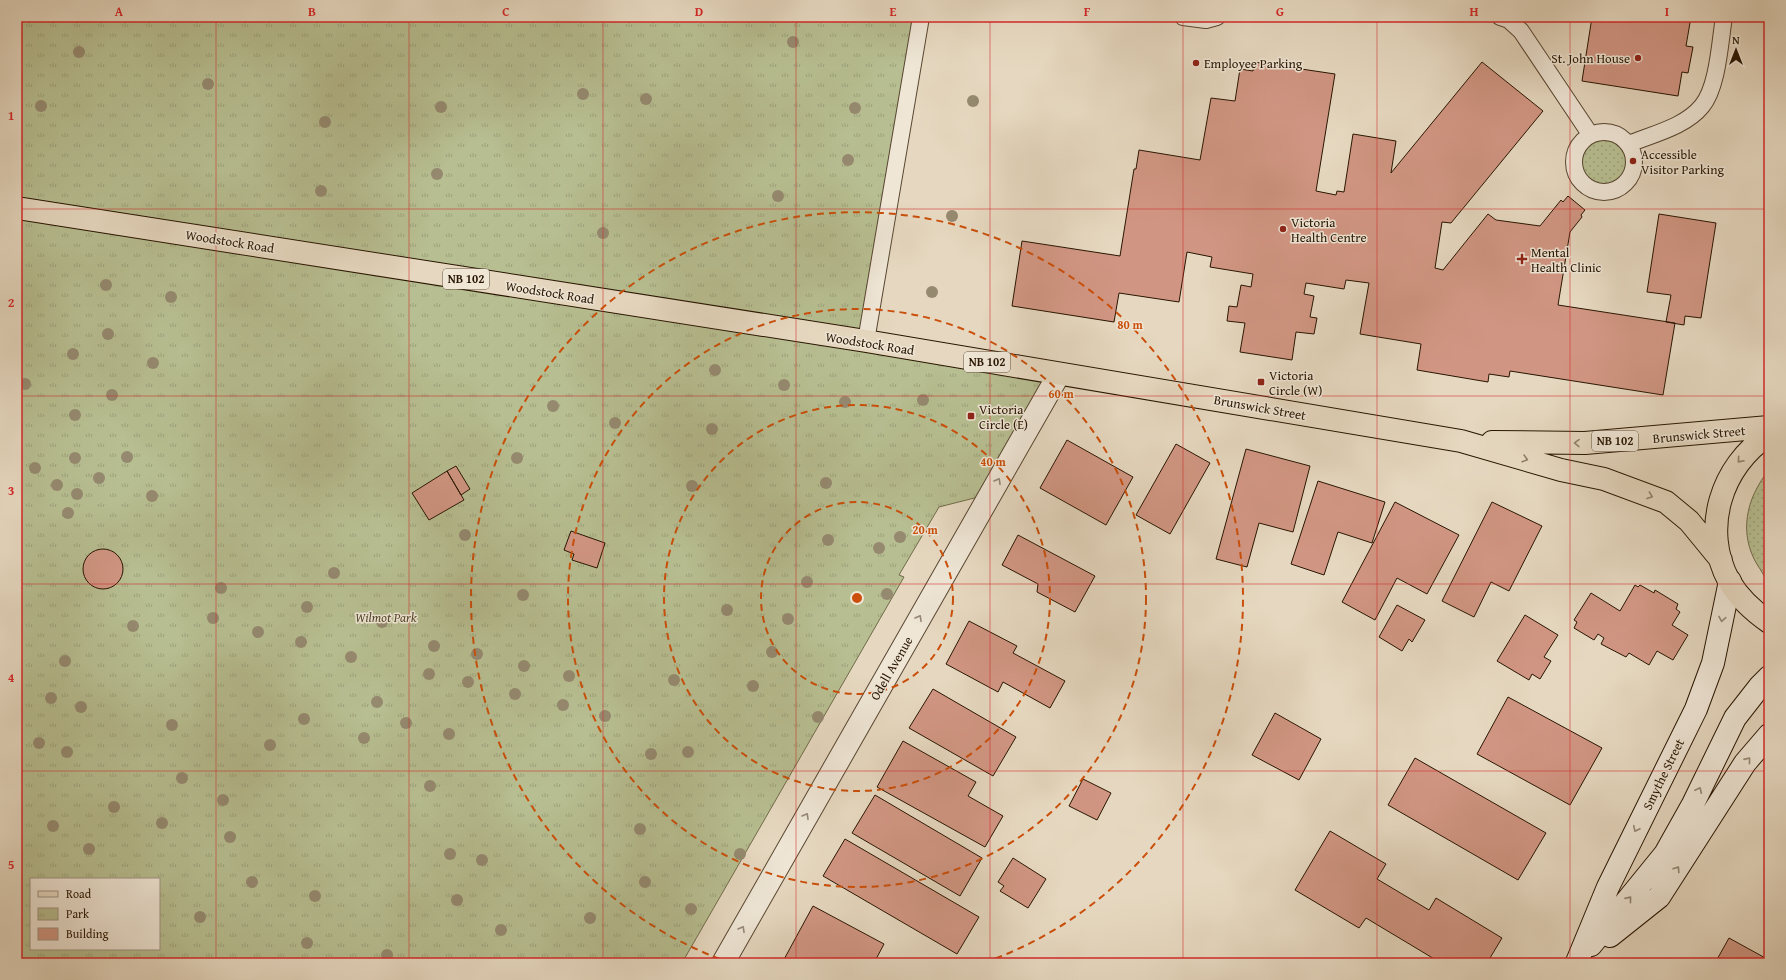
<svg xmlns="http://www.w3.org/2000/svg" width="1786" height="980" font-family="'Gentium Book Plus',serif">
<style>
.grass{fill:url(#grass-dots);stroke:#706a49}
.park{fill:url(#park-tufts);stroke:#706a49;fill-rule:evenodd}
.building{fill:#d19683;stroke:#281501}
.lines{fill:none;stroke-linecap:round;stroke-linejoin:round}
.lane-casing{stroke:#584631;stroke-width:18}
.street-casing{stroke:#584631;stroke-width:24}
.secondary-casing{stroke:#281501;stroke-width:24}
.primary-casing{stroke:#281501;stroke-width:24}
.lane{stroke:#efe6d6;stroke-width:16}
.street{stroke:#efe6d6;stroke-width:22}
.secondary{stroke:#efe6d6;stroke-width:22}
.primary{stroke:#e6d8c0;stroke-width:22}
.tree{fill:#95896f}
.oneway{stroke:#90806a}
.oneway2{stroke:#958876}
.grid{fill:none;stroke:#d62828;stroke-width:1;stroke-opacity:0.55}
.ring{fill:none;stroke:#cb4f0a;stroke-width:2;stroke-dasharray:7 5}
.poi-dot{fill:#8f2418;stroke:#efe6d6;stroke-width:1.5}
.labels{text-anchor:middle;stroke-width:3;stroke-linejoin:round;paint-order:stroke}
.shield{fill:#efe6d6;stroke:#645441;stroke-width:1}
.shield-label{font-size:12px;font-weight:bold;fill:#281501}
.poi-label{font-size:13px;fill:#281501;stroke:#efe6d6;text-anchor:start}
.street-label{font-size:13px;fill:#281501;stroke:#efe6d6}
.park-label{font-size:13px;font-style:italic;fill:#53482c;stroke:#efe6d6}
.centre{fill:#cb4f0a;stroke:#efe6d6;stroke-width:2}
.ring-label{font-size:12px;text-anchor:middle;font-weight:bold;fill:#cb4f0a;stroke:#efe6d6;stroke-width:3;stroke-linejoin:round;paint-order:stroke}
.neatline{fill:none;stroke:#d62828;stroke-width:1.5}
.grid-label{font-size:13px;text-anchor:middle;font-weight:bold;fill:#d62828}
</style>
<defs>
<pattern id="grass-dots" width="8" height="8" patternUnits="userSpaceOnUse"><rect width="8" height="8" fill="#b7be91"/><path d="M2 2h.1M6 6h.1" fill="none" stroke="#9da27b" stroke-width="1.8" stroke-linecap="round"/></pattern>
<pattern id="park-tufts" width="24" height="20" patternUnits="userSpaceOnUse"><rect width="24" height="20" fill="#b7be91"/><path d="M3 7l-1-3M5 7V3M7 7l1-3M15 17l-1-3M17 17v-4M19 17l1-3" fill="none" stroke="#9da27b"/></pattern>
</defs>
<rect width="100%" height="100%" fill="#e6d8c0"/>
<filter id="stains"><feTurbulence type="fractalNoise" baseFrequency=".005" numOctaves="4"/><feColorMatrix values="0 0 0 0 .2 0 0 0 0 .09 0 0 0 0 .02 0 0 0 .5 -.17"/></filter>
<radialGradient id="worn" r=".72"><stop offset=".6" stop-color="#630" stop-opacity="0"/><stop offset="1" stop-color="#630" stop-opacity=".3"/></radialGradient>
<path class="grass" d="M1582 162a22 22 0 1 1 44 0a22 22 0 1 1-44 0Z
M1769 470V581C1764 578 1762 571 1758 566 1738 534 1746 498 1769 470Z"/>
<path class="park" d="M17 17H921L866 341 1059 374 990 494 939 507 899 575 904 577 682 963H17ZM31 879H159V949H31Z"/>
<path class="building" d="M1592 17H1691L1686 46 1693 47 1688 73 1682 72 1678 96 1582 81Z
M1254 62 1335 74 1316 191 1336 195 1337 191 1344 192 1353 134 1396 141 1391 173 1482 62 1543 111 1451 223 1442 222 1435 268 1443 270 1488 214 1496 220 1540 226 1561 200 1563 202 1568 196 1585 210 1581 215 1582 217 1570 232 1558 305 1675 323 1663 395 1510 371 1509 377 1489 374 1488 382 1417 370 1421 344 1360 334 1369 283 1346 280 1344 289 1306 283 1304 294 1314 296 1310 317 1317 318 1314 334 1296 332 1292 360 1240 352 1245 323 1227 321 1229 306 1237 307 1241 285 1251 287 1253 274 1210 267 1212 257 1187 252 1179 302 1119 293 1114 322 1012 306 1022 241 1120 256 1134 169H1136L1139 150 1200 160 1211 98 1235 101 1240 69 1253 71Z
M1659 214 1716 223 1701 318 1685 316 1684 325 1666 322 1671 295 1647 292Z
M1067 440 1133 477 1106 525 1040 488Z
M1176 444 1210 463 1170 534 1136 515Z
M1246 449 1310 466 1293 532 1259 523 1247 567 1216 559Z
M456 466 470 489 461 495 447 471Z
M447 471 464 500 429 520 412 493Z
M1318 481 1385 502 1372 543 1338 532 1324 575 1291 564Z
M1395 502 1459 535 1427 594 1397 578 1375 620 1342 602Z
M1492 502 1542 526 1509 591 1491 582 1474 617 1442 601Z
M571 531 605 543 597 568 572 560 574 554 564 550Z
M1018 535 1095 576 1075 612 1037 592 1038 584 1002 565Z
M83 569a20 20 0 1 1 40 0a20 20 0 1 1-40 0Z
M1635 585 1638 587 1640 585 1654 593 1655 590 1678 604 1676 609 1680 612 1672 625 1688 635 1673 660 1657 651 1649 665 1629 653 1626 657 1601 644 1604 638 1598 634 1594 640 1574 628 1577 622 1574 620 1591 593 1620 611Z
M1397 605 1425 620 1412 642 1409 639 1402 651 1379 637Z
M1525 615 1558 635 1544 657 1551 661 1540 679 1532 674 1529 680 1497 661Z
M969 621 1017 646 1013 653 1065 681 1050 708 1003 682 998 692 946 664Z
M933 689 1016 737 993 776 909 728Z
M1508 697 1602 748 1570 805 1477 754Z
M1275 713 1321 739 1299 780 1252 755Z
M903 741 976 782 968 796 1003 816 985 847 877 787Z
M1415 758 1546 833 1518 880 1388 805Z
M1083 779 1111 793 1097 820 1069 806Z
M875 795 982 858 960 896 852 833Z
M1330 831 1386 864 1377 879 1429 910 1436 898 1502 938 1487 963H1441L1366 918 1359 928 1295 890Z
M845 839 979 917 957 954 823 876Z
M1013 858 1046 879 1028 908 1000 891 1004 886 998 882Z
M813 906 884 944 874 963H782Z
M1729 938 1769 960V963H1715Z"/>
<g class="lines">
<defs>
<path id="lane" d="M1183 17 1206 20 1217 17
M1500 17 1509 20 1521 31 1590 134
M1574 162a30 30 0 1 1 60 0a30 30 0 1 1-60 0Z
M1629 144C1653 134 1685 127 1702 106 1718 87 1720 41 1724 17
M866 341 921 17"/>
<path id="street" d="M723 963 1059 374"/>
<path id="secondary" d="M1610 936 1659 897 1745 763 1769 735
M1591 945 1665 854 1693 804 1735 718 1760 686 1769 677
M1577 962 1608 887 1696 709 1713 663 1730 581"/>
<path id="primary" d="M17 208 866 341 1461 441 1561 470 1604 479 1666 502 1689 521 1721 560
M1769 435C1721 465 1701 530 1729 581 1739 598 1753 611 1769 622
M1492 442 1585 443 1769 427"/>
</defs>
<use href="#lane" class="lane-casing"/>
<use href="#street" class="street-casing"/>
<use href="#secondary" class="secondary-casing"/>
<use href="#primary" class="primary-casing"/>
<use href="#lane" class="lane"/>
<use href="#street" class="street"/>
<use href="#secondary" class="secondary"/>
<use href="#primary" class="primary"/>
</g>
<g class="tree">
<circle cx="793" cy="42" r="6"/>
<circle cx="79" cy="52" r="6"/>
<circle cx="208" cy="84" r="6"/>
<circle cx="583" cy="94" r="6"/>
<circle cx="646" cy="99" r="6"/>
<circle cx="973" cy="101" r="6"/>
<circle cx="41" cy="106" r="6"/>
<circle cx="441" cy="107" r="6"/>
<circle cx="855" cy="108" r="6"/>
<circle cx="325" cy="122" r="6"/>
<circle cx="848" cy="160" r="6"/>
<circle cx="437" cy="174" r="6"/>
<circle cx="321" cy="191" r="6"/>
<circle cx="778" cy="196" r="6"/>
<circle cx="952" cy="216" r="6"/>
<circle cx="603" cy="233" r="6"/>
<circle cx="106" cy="285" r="6"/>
<circle cx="932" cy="292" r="6"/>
<circle cx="171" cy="297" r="6"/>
<circle cx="108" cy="334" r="6"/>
<circle cx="73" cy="354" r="6"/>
<circle cx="153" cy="363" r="6"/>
<circle cx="715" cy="370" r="6"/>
<circle cx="25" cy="384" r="6"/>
<circle cx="784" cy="385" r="6"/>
<circle cx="112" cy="395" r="6"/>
<circle cx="923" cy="400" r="6"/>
<circle cx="845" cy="402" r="6"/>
<circle cx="553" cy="406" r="6"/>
<circle cx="75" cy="415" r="6"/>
<circle cx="615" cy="423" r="6"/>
<circle cx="712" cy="429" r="6"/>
<circle cx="127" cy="457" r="6"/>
<circle cx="75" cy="458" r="6"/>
<circle cx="517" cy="458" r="6"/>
<circle cx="35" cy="468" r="6"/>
<circle cx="99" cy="478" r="6"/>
<circle cx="826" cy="483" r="6"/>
<circle cx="57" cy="485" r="6"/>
<circle cx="692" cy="486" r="6"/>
<circle cx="77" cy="494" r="6"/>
<circle cx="152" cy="496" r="6"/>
<circle cx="68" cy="513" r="6"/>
<circle cx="465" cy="535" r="6"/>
<circle cx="900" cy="537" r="6"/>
<circle cx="828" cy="540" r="6"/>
<circle cx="879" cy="548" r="6"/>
<circle cx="334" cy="573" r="6"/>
<circle cx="807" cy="582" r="6"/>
<circle cx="221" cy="588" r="6"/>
<circle cx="887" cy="594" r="6"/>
<circle cx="523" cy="595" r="6"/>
<circle cx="307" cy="607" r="6"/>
<circle cx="727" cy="610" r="6"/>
<circle cx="213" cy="618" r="6"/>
<circle cx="788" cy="619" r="6"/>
<circle cx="382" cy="622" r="6"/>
<circle cx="133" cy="626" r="6"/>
<circle cx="258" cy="632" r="6"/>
<circle cx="301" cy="642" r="6"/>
<circle cx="434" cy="646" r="6"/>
<circle cx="772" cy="652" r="6"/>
<circle cx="477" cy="654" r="6"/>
<circle cx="351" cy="657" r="6"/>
<circle cx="65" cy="661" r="6"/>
<circle cx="524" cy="666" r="6"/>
<circle cx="429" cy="674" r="6"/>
<circle cx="569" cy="676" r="6"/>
<circle cx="674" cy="680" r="6"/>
<circle cx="468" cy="682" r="6"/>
<circle cx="753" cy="686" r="6"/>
<circle cx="515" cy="694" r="6"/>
<circle cx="51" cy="698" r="6"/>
<circle cx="377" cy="702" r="6"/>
<circle cx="563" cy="705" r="6"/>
<circle cx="81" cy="707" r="6"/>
<circle cx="605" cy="716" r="6"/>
<circle cx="818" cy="717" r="6"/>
<circle cx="304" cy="719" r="6"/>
<circle cx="406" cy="723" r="6"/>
<circle cx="172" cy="725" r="6"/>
<circle cx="449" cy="734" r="6"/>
<circle cx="364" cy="738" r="6"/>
<circle cx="39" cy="743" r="6"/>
<circle cx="270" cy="745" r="6"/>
<circle cx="67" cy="752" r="6"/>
<circle cx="688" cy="752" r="6"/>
<circle cx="651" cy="754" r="6"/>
<circle cx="182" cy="778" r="6"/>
<circle cx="430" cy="786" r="6"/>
<circle cx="223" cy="800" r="6"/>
<circle cx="114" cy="807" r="6"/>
<circle cx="162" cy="823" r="6"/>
<circle cx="53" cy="826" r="6"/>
<circle cx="640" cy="829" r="6"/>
<circle cx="230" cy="837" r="6"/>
<circle cx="89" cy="849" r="6"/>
<circle cx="450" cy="854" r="6"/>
<circle cx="740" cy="854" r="6"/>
<circle cx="482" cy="860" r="6"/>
<circle cx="252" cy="882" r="6"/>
<circle cx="645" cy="882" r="6"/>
<circle cx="315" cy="896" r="6"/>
<circle cx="457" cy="900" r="6"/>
<circle cx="691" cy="909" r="6"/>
<circle cx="200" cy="917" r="6"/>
<circle cx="590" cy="918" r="6"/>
<circle cx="501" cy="930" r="6"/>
<circle cx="307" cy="943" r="6"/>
<circle cx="387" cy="955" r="6"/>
</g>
<defs><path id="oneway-chevron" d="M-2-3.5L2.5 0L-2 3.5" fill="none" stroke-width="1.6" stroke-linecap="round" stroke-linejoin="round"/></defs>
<g class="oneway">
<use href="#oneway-chevron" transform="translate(1577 443) rotate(-179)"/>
<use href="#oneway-chevron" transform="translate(1525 459) rotate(16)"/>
<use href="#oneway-chevron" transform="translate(1740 460) rotate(131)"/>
<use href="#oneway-chevron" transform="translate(1650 496) rotate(20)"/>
</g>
<g class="oneway2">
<use href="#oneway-chevron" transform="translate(998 481) rotate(-60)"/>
<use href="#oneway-chevron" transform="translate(919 618) rotate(-60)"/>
<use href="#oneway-chevron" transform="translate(1722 619) rotate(100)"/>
<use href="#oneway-chevron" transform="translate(1748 760) rotate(-51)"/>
<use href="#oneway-chevron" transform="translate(1699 790) rotate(-65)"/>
<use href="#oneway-chevron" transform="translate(806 816) rotate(-60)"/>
<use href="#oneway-chevron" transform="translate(1636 829) rotate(116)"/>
<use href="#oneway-chevron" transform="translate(1677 869) rotate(-57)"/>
<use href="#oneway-chevron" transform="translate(1629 899) rotate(-51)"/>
<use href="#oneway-chevron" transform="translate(742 929) rotate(-60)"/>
</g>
<path class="grid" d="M216 17V963M409 17V963M603 17V963M796 17V963M990 17V963M1183 17V963M1377 17V963M1570 17V963M17 209H1769M17 396H1769M17 584H1769M17 771H1769"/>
<g class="ring">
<circle cx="857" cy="598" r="96"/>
<circle cx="857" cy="598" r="193"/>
<circle cx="857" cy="598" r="289"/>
<path d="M731 963A386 386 0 1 1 983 963"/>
</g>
<g class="poi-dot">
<circle cx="1638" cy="58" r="4"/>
<circle cx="1196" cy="63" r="4"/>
<circle cx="1633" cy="161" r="4"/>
<circle cx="1283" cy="229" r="4"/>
<path d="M1520 253h4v4h4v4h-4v4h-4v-4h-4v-4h4z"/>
<rect x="1257" y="378" width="8" height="8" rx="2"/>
<rect x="967" y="412" width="8" height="8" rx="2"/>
</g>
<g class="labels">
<g class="shield">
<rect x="443" y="269" width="46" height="20" rx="3"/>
<rect x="964" y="352" width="46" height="20" rx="3"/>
<rect x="1592" y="431" width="46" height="20" rx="3"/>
</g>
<g class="shield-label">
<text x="466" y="283">NB 102</text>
<text x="987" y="366">NB 102</text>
<text x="1615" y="445">NB 102</text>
</g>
<g class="poi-label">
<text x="1630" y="63" text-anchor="end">St. John House</text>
<text x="1204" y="68">Employee Parking</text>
<text x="1641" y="159">Accessible<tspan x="1641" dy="15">Visitor Parking</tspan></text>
<text x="1291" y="227">Victoria<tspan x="1291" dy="15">Health Centre</tspan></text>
<text x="1531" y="257">Mental<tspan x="1531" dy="15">Health Clinic</tspan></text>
<text x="1269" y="380">Victoria<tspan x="1269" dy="15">Circle (W)</tspan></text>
<text x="979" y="414">Victoria<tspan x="979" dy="15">Circle (E)</tspan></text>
</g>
<g class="street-label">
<text transform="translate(230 241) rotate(9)" y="5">Woodstock Road</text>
<text transform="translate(550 292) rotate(9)" y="5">Woodstock Road</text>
<text transform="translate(870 343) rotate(9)" y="5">Woodstock Road</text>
<text transform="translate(1260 407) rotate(10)" y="5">Brunswick Street</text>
<text transform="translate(1699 434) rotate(-5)" y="5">Brunswick Street</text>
<text transform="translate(891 668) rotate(-60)" y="5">Odell Avenue</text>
<text transform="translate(1663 774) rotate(-64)" y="5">Smythe Street</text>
</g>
<g class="park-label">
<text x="386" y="622">Wilmot Park</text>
</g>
</g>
<circle cx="857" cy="598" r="6" class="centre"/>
<g class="ring-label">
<text x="1130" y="329">80 m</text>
<text x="1061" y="398">60 m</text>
<text x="993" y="466">40 m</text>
<text x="925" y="534">20 m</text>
</g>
<rect width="1786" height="980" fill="none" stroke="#e6d8c0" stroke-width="44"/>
<rect x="30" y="878" width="130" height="72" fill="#efe6d6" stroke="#9f9281"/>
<rect x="38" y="891" width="20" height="6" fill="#e6d8c0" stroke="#9f9281"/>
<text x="66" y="898" font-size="12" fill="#281501">Road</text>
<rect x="38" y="908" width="20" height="12" fill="url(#park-tufts)" stroke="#9f9281"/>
<text x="66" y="918" font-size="12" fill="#281501">Park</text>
<rect x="38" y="928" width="20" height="12" fill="#d19683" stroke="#9f9281"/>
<text x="66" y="938" font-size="12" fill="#281501">Building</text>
<g transform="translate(1736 50)" stroke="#efe6d6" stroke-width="3" paint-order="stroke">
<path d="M0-3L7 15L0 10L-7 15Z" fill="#281501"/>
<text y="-6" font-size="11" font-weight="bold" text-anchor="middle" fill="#281501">N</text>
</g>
<rect x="22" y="22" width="1742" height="936" class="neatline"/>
<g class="grid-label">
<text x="119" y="16">A</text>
<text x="312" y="16">B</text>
<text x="506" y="16">C</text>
<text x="699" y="16">D</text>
<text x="893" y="16">E</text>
<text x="1087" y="16">F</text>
<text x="1280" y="16">G</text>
<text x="1474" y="16">H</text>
<text x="1667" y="16">I</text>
<text x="11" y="120">1</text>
<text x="11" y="307">2</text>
<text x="11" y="495">3</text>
<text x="11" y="682">4</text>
<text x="11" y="869">5</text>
</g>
<rect width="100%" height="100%" filter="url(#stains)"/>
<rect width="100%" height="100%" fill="url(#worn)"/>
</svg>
